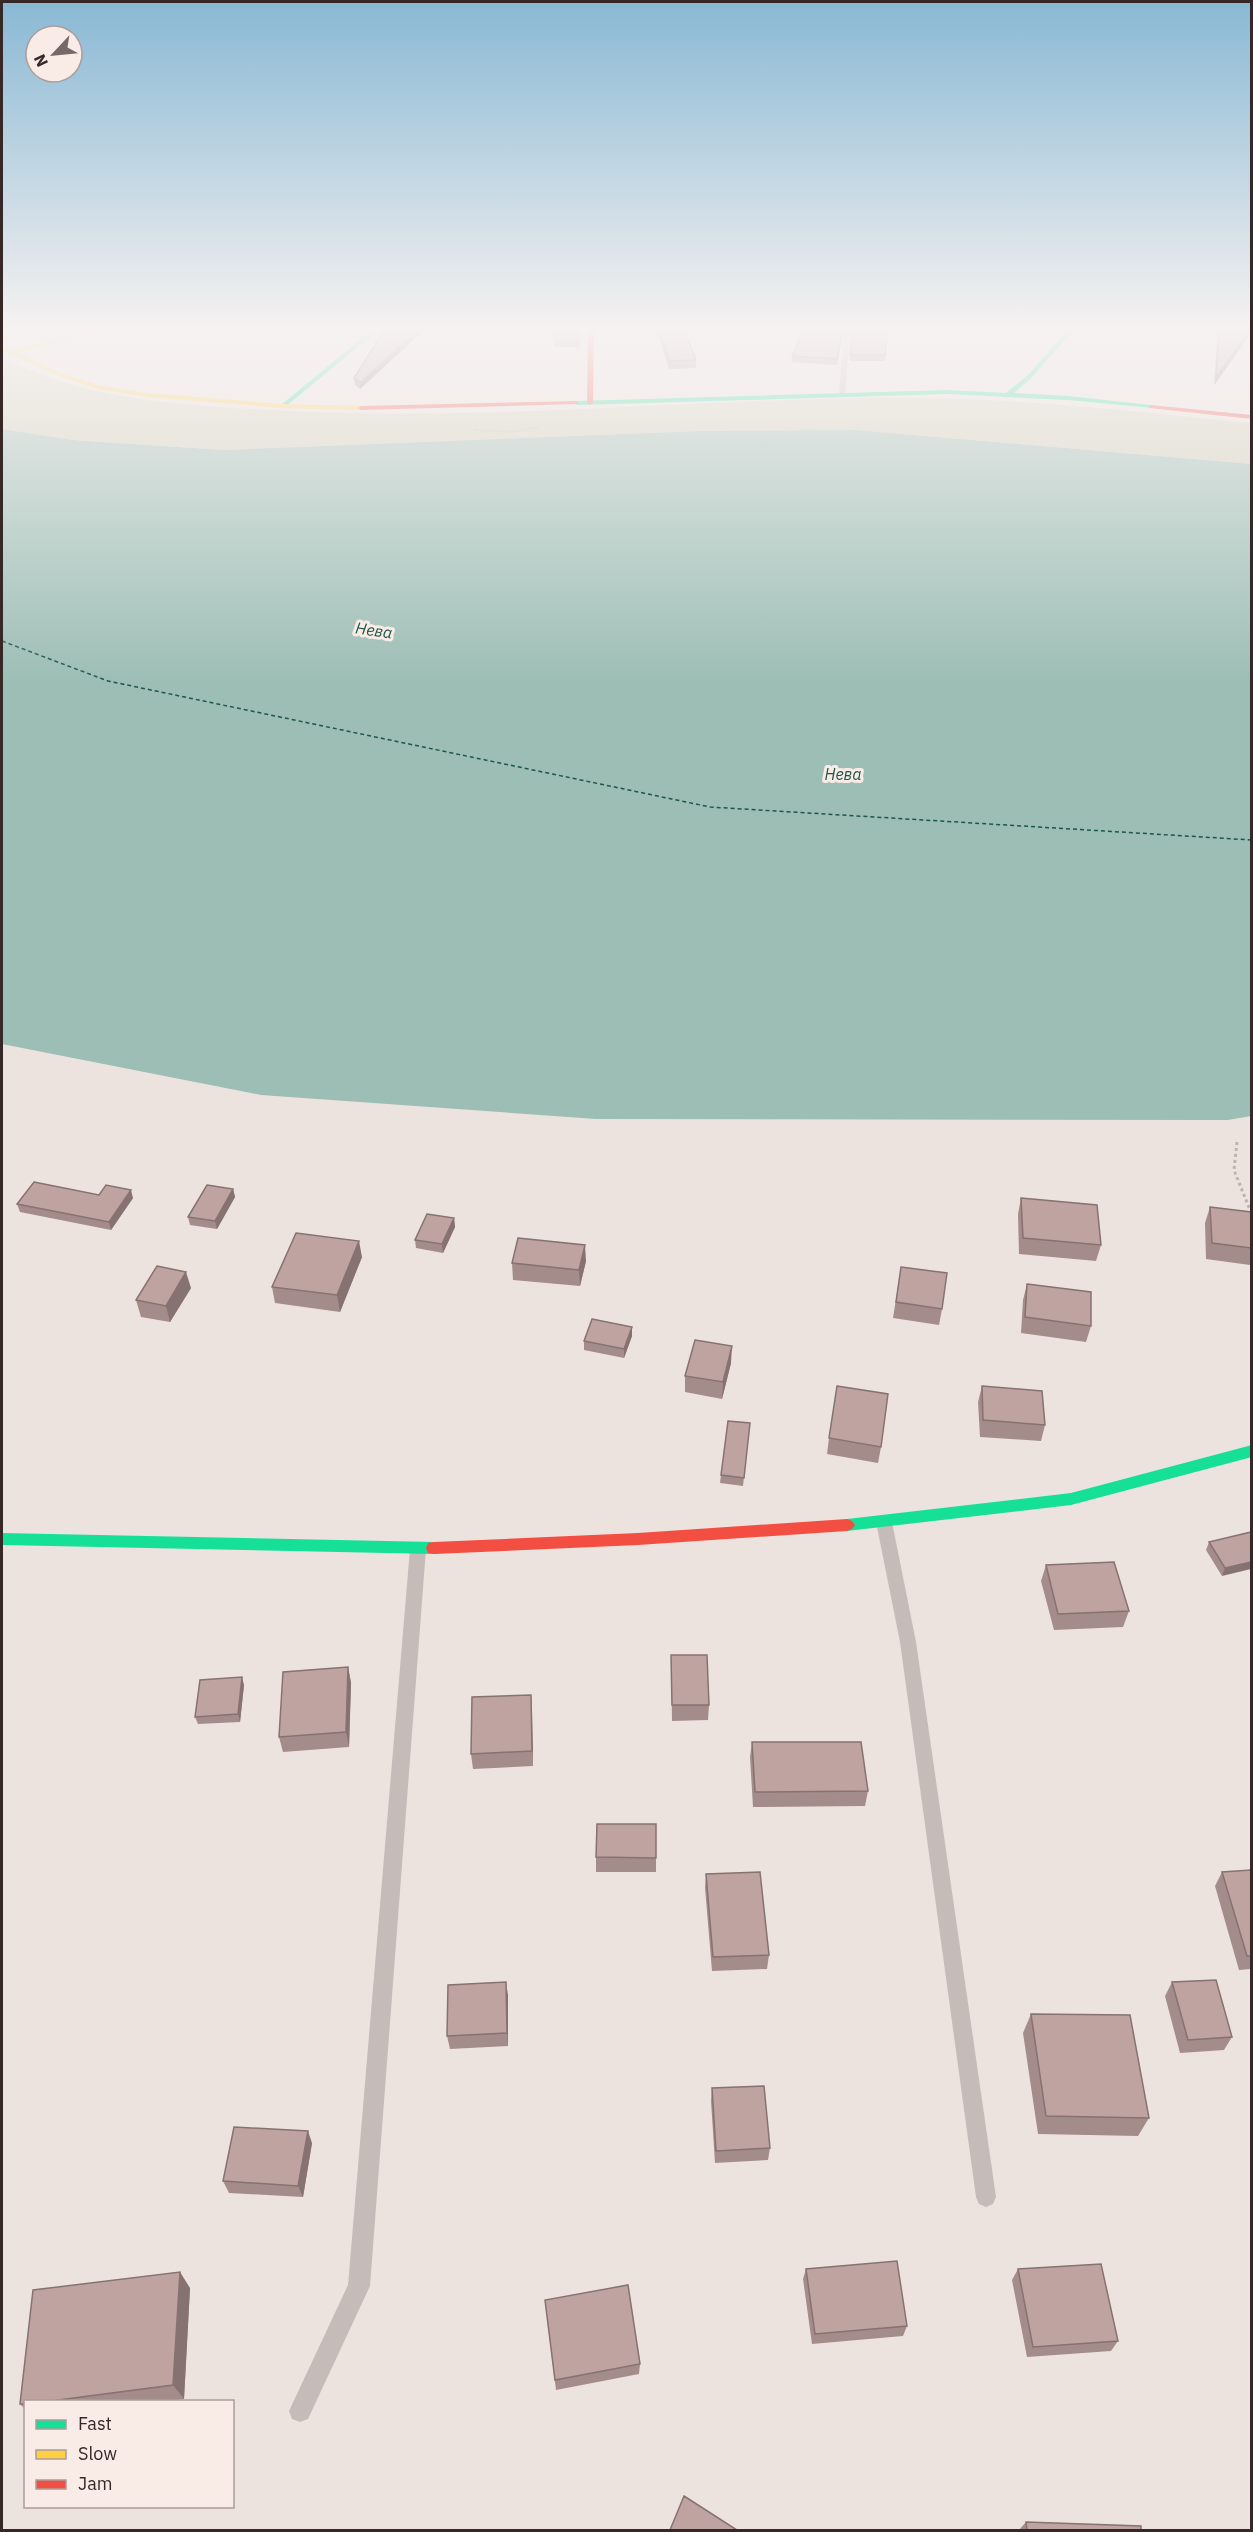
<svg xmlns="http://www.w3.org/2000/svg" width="1253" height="2532" font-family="'IBM Plex Sans',sans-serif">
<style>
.green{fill:#d2d0b9}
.water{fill:#9cbeb5}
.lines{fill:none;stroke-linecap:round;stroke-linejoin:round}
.ferry{stroke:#1c574b;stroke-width:1.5;stroke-dasharray:4 3;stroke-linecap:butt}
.path-far1{stroke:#bdb3b1;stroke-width:2;stroke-dasharray:1.5 1.5;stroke-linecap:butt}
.path{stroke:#bdb3b1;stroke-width:3;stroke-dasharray:3 3;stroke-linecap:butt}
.lane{fill:#c5bbb8;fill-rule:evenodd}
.fast{fill:#16e098;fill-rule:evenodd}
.slow{fill:#ffcf43;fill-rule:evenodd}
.jam{fill:#f24e42;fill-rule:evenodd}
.wall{fill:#a48c8a}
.shaded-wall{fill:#867271}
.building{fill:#bfa3a1;stroke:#867271;stroke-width:1.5}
.labels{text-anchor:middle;stroke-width:6;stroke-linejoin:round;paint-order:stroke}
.far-water-label{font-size:16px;font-style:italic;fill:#1c574b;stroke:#f9ebe6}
</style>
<rect width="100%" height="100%" fill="#ece3df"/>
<path class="green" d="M2 358C17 364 32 372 48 377 125 404 211 407 292 411 486 421 679 400 873 398 1000 396 1125 410 1251 423V464L856 430 699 431 223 450 73 440 2 429Z"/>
<path class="water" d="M2 429 73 440 223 450 699 431 856 430 1251 464V1116L1228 1120 596 1119 261 1095 2 1044Z"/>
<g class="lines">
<path class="ferry" d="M2 641 108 681 710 807 1252 840"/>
<path class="path-far1" d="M474 430 513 432 539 427"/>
<path class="path" d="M1237 1142 1234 1170 1252 1215"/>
<path class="lane" d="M844 329H850L845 394 842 396 839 394Z
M884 1516 889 1518 892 1522 916 1642 996 2197 993 2204 986 2207 979 2204 976 2197 900 1642 876 1522 879 1518Z
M418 1543 424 1544 426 1549 370 2286 308 2419 300 2422 292 2419 289 2411 348 2285 410 1549 412 1544Z"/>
<path class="fast" d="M373 329H380L285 407H281V405Z
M1068 329H1075L1031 378 1014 393 1068 396 1151 405 1153 408 1068 400 948 394 577 405 574 403 577 401 948 390 1006 393 1027 376Z
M1252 1445V1457L1071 1505 847 1531 842 1529 839 1525 842 1521 847 1519 1071 1493Z
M2 1533 434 1542 440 1543 442 1548 440 1553 434 1554 2 1545Z"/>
<path class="slow" d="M96 329H107L18 353 63 374 98 385 147 393 283 404 361 406 364 408 361 410 283 408 147 397 97 389 59 376 2 350V346L13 350Z"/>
<path class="jam" d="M588 329H594L593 403 590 405 587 403Z
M577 401 579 404 361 410 358 408 361 406Z
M1151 405 1252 415V419L1149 408Z
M847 1519 852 1521 855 1525 852 1529 847 1531 638 1545 434 1554 428 1553 426 1548 428 1543 434 1542 638 1533Z"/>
</g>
<path class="wall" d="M385 329H423V331L360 389 355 385 354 378Z
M552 329H578L580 347H555Z
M656 329H684L696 360V368L669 369Z
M844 329 837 365 792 362V356Z
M852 329H888L885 361H850Z
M1218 329H1251V335H1250L1214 385Z
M233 1189 235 1197 217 1229 190 1225 188 1217Z
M99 1195 133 1198 111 1230 20 1212 17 1204Z
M1021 1198 1101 1245 1096 1261 1019 1254 1018 1214Z
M1210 1207 1251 1212V1260L1250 1265 1206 1259 1205 1223Z
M454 1218 455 1227 443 1253 416 1248 415 1240Z
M362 1257 340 1312 275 1303 272 1287Z
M586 1261 580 1286 513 1280 512 1263Z
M901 1267 942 1309 939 1325 893 1318Z
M1027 1284 1091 1326 1086 1342 1021 1333 1023 1300Z
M191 1288 170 1322 141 1317 136 1300Z
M632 1327V1336L624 1358 584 1350V1341Z
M731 1363 722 1399 685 1392V1376Z
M982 1386 1045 1425 1041 1441 980 1437 978 1402Z
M750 1423 743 1486 720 1483 721 1475Z
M829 1438 881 1447 878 1463 827 1454Z
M1251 1532 1222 1576 1206 1550 1209 1542Z
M1046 1565 1129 1611 1123 1627 1054 1630 1041 1581Z
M671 1655 709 1705 708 1720 672 1721Z
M348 1667 351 1683 349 1747 283 1752 279 1737Z
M244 1685 240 1722 198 1724 195 1717Z
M531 1695 533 1766 473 1769 471 1754Z
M752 1742 868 1791 865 1806 753 1807 750 1757Z
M596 1857 656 1858V1872H596Z
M1251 1870V1969L1239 1970 1215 1886 1222 1872Z
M706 1874 769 1955 767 1969 712 1971 705 1888Z
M1172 1982 1232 2037 1224 2050 1180 2053 1165 1996Z
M508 1995V2046L450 2049 447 2036Z
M1031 2014 1149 2118 1138 2136 1038 2134 1023 2033Z
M712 2088 770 2148 768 2160 715 2163 711 2101Z
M312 2143 303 2197 229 2193 223 2181Z
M806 2269 907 2326 903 2336 812 2344 803 2279Z
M1018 2269 1118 2341 1111 2351 1027 2357 1012 2280Z
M190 2288 184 2399 164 2402H26V2410L20 2404Z
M545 2300 640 2364 639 2374 556 2390Z
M1026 2522 1141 2530H1019Z"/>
<path class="shaded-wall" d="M419 329H423V331L360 389V383Z
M1251 329 1250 335 1214 385 1216 377Z
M233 1189 235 1197 217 1229 215 1221Z
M131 1190 133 1198 111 1230 109 1222Z
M454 1218 455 1227 443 1253 442 1244Z
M359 1241 362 1257 340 1312 337 1295Z
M585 1245 586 1261 580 1286 579 1270Z
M186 1272 191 1288 170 1322 166 1306Z
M632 1327V1336L624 1358V1349Z
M732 1346 731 1363 722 1399 723 1382Z
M1251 1562V1569L1222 1576 1225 1568Z
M348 1667 351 1683 349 1747 346 1732Z
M242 1677 244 1685 240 1722 238 1714Z
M531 1695 532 1710 533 1766 532 1751Z
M506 1982 508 1995V2046L507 2033Z
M308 2131 312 2143 303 2197 298 2186Z
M180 2272 190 2288 184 2399 173 2385Z"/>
<path class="building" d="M385 329H419L360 383 354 378Z
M553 329H578L580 341H555Z
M658 329H684L696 360 670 361Z
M804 329H843L837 359 792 356Z
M852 329H888L885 355H850Z
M1219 329H1251L1216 377Z
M34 1182 99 1195 106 1185 131 1190 109 1222 17 1204Z
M207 1185 233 1189 215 1221 188 1217Z
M1021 1198 1097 1205 1101 1245 1023 1238Z
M1210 1207 1251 1212V1248L1212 1243Z
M427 1214 454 1218 442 1244 415 1240Z
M296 1233 359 1241 337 1295 272 1287Z
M518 1238 585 1245 579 1270 512 1263Z
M157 1266 186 1272 166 1306 136 1300Z
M901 1267 947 1273 942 1309 896 1302Z
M1027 1284 1091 1292V1326L1025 1317Z
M592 1319 632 1327 624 1349 584 1341Z
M695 1340 732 1346 723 1382 685 1376Z
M837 1386 888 1394 881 1447 829 1438Z
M982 1386 1042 1391 1045 1425 983 1420Z
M728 1421 750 1423 744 1478 721 1475Z
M1251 1532V1562L1225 1568 1209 1542Z
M1114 1562 1129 1611 1058 1614 1046 1565Z
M671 1655H707L709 1705H672Z
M348 1667 346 1732 279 1737 283 1672Z
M242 1677 238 1714 195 1717 200 1680Z
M531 1695 532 1751 471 1754 472 1697Z
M752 1742H861L868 1791 755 1792Z
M597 1824H656V1858L596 1857Z
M1251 1870V1956H1247L1222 1872Z
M760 1872 769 1955 713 1957 706 1874Z
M1216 1980 1232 2037 1188 2040 1172 1982Z
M506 1982 507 2033 447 2036 448 1985Z
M1031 2014 1130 2015 1149 2118 1046 2116Z
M764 2086 770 2148 716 2151 712 2088Z
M234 2127 308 2131 298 2186 223 2181Z
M897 2261 907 2326 815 2334 806 2269Z
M1101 2264 1118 2341 1033 2347 1018 2269Z
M180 2272 173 2385 43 2402H26V2404H20L33 2290Z
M628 2285 640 2364 555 2380 545 2300Z
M684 2496 737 2530H670Z
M1026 2522 1141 2526V2530H1027Z"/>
<linearGradient id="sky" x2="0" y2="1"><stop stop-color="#89b8d4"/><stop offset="0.48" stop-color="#f6f2f1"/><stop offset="1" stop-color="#f6f2f1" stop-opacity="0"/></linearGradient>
<rect width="1253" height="684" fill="url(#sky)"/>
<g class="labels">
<g class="far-water-label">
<text transform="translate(374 630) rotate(8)" y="6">Нева</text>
<text x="843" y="780">Нева</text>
</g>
</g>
<rect width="1253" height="2532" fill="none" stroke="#352827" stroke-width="6"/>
<rect x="24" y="2400" width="210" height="108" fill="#f9ebe6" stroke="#ab9d9a" stroke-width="1.5"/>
<rect x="36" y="2420" width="30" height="9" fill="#16e098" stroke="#ab9d9a" stroke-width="1.5"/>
<text x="78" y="2430" font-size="18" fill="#352827">Fast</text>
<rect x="36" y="2450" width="30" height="9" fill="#ffcf43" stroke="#ab9d9a" stroke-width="1.5"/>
<text x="78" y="2460" font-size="18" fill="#352827">Slow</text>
<rect x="36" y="2480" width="30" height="9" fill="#f24e42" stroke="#ab9d9a" stroke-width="1.5"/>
<text x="78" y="2490" font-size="18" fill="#352827">Jam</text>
<g transform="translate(54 54) rotate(244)"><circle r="28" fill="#f9ebe6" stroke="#ab9d9a" stroke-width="1.5"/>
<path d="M0-4.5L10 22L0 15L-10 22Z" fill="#756967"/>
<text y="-9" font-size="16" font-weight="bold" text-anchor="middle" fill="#352827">N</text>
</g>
</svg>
